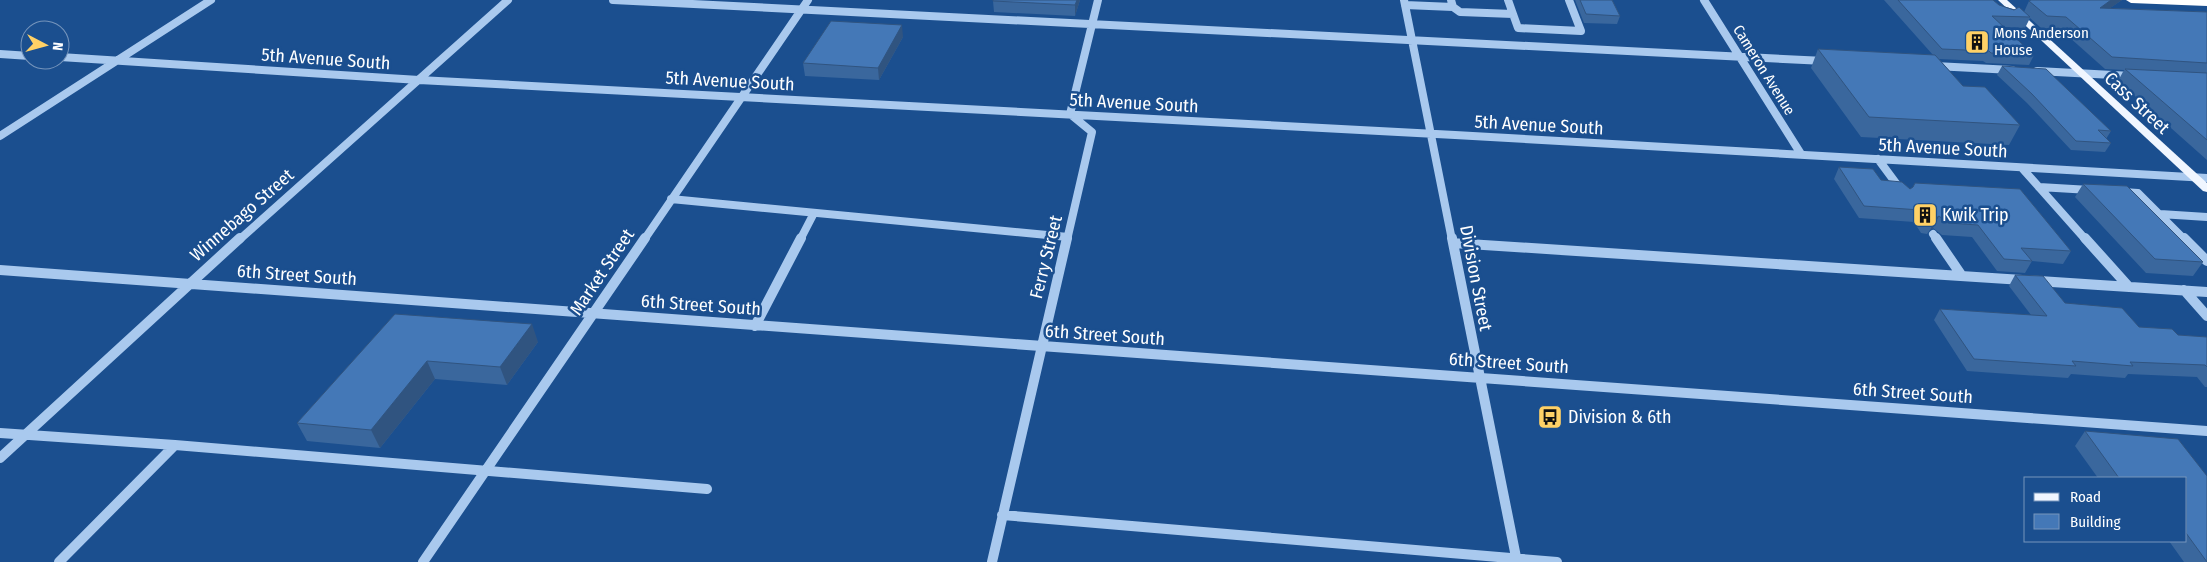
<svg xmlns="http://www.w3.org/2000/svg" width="2207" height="562" font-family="'Fira Sans Condensed',sans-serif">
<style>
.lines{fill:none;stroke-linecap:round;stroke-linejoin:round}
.minor-far1{stroke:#a9c9ee;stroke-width:8}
.minor{stroke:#a9c9ee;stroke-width:10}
.major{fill:#f0f6ff;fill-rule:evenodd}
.highway{fill:#fff;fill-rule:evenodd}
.wall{fill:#3a679d}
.shaded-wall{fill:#305480}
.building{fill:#4478b7;stroke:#305480}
.labels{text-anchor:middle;stroke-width:5;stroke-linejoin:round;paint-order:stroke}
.far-poi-label{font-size:15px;fill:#fff;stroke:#1b4f8f;text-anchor:start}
.far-street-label{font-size:15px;fill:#fff;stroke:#1b4f8f}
.street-label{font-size:18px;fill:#fff;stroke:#1b4f8f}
.poi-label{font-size:18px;fill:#fff;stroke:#1b4f8f;text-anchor:start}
</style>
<rect width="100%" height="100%" fill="#1b4f8f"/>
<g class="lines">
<path class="minor-far1" d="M613 0 1825 61
M1404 0 1452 240
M1704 0 1801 154
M1405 5 1453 7 1451 0
M1453 7 1460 12 1513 14 1508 0
M1513 14 1518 28 1581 31 1569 0
M0 54 30 56
M60 57 419 80 1455 135 2207 178
M1935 66 2012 70
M2037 71 2132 76
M0 136 211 0
M1878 159 1901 190
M2022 168 2086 240
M2039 187 2090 190
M2123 192 2138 193 2185 240
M671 199 1068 237
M2160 214 2207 217
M1933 234 1937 240
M239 240 508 0
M644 240 808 0
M800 240 814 213
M1067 240 1092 132 1070 114 1098 0"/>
<path class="minor" d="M1452 238 1517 562
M1936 238 1962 276
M2085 238 2129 287
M2184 238 2207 261
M1453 243 2207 292
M0 270 2207 431
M2184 290 2207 316
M755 326 801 238
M0 433 175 445 707 489
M0 458 240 238
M1002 515 1557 562
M59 562 175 445
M423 562 645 238
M992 562 1067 238"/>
<path class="major" d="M1998 0H2007L2207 183V192L2203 191Z"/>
<path class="highway" d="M2126 0H2207V6L2131 3Z"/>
</g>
<path class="wall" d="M1080 0 1075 16 994 12 993 1Z
M1575 0H1612L1620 16 1617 24 1584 23Z
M1884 0H1993L1999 5 2024 12 2029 1 2031 0H2122L2110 8 2207 12V160L2118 81 2124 70 2105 69 2060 29 2041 28 2030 18 2025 28 2004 27 2034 55 2029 65 1986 63 1983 61 1939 59 1963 86 2020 125 2009 145 1861 137 1811 68 1818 49 1933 55Z
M903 37 879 80 805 76 803 63Z
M2002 66 2111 131 2106 139 2111 143 2105 152 2071 150 2027 103 1997 75Z
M1839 167 1910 189 2071 251 2063 264 2032 261 2025 273 1997 271 1972 237 1942 235 1933 228 1930 230 1927 234 1921 233 1914 222 1859 218 1834 179Z
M2083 184 2203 262 2193 276 2146 273 2075 197Z
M2015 275 2065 303 2139 327 2178 335 2207 337V387H2205L2197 377 2128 374 2125 378 2071 374 2068 378 1967 371 1934 320 1940 309 2031 315 2009 286Z
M395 314 538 342 507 385 435 379 380 448 307 441 297 423Z
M2085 431 2207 476V562H2184L2169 541H2186V478H2098L2075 446Z"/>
<path class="shaded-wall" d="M1077 0H1080L1075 16V5Z
M2111 0H2122L2093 20 2100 8Z
M902 25 903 37 879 80 878 68Z
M1939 216 1933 228 1930 230 1936 218Z
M532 324 538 342 507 385 500 367Z
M427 361 435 379 380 448 371 430Z"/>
<path class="building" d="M993 0H1077L1075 5 993 1Z
M1580 0H1612L1620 16 1586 14Z
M1898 0H1993L1999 5 2014 10 2019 7 2030 17 1992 16 2034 55 1991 53 1989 51 1942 49Z
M2031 0H2111L2100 8 2207 12V63L2112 57 2066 17 2047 16 2029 1Z
M831 21 902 25 878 68 803 63Z
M1818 49 1935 55 1963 86 1985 87 2020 125 1869 117Z
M2002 66 2046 69 2111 131 2098 130 2111 143 2076 141 2032 94Z
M2125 69 2207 73V140Z
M1839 167 1873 169 1881 180 1902 182 1910 189 1913 187 1915 183 2020 189 2071 251 2021 248 2032 261 2004 259 1978 225 1948 223 1939 216 1936 218 1934 222 1927 221 1920 210 1864 206Z
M2083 184 2127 186 2203 262 2155 259Z
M2015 275 2043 276 2065 303 2122 308 2139 327 2172 329 2178 335 2207 337V367L2205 365 2130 362 2133 366 2072 361 2076 366 1974 359 1940 309 2047 316Z
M395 314 532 324 500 367 427 361 371 430 297 423Z
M2085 431 2178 439 2207 476V562L2186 533V478H2119Z"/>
<defs>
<symbol id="building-square" viewBox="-11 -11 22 22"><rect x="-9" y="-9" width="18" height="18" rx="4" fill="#ffd166" stroke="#1b4f8f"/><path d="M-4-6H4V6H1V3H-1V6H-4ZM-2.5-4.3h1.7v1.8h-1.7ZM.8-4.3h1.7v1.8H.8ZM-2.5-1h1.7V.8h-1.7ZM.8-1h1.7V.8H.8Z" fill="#111"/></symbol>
<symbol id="bus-square" viewBox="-11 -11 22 22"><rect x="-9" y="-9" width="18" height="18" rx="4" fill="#ffd166" stroke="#1b4f8f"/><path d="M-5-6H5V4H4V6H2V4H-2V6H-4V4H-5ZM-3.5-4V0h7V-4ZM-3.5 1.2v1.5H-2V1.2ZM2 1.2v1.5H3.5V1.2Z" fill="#111"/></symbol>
</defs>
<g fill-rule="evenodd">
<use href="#building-square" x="1963" y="28" width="28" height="28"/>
<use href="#building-square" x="1911" y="201" width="28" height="28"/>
<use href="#bus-square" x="1536" y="403" width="28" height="28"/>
</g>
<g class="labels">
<g class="far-poi-label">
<text x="1994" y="38">Mons Anderson<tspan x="1994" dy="17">House</tspan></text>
</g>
<g class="far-street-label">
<text transform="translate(1764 70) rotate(58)" y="5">Cameron Avenue</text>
</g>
<g class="street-label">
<text transform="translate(326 59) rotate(4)" y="6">5th Avenue South</text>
<text transform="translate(730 81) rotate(3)" y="6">5th Avenue South</text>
<text transform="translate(1134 103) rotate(3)" y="6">5th Avenue South</text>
<text transform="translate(2137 103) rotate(43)" y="6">Cass Street</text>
<text transform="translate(1539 125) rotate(3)" y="6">5th Avenue South</text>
<text transform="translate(1943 148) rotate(3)" y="6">5th Avenue South</text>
<text transform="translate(242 215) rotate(-41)" y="6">Winnebago Street</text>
<text transform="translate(1046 257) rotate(-76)" y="6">Ferry Street</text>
<text transform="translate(602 272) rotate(-56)" y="6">Market Street</text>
<text transform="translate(297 275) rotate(4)" y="6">6th Street South</text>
<text transform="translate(1476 278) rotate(79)" y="6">Division Street</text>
<text transform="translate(701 305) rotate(4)" y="6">6th Street South</text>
<text transform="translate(1105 335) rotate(4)" y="6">6th Street South</text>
<text transform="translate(1509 363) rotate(4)" y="6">6th Street South</text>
<text transform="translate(1913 393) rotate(4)" y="6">6th Street South</text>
</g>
<g class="poi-label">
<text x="1942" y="221">Kwik Trip</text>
<text x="1568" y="423">Division &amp; 6th</text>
</g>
</g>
<rect x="2024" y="477" width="162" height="65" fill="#1b4f8f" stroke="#7695bc"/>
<rect x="2034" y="493" width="25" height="8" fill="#f0f6ff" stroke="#7695bc"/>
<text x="2070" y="502" font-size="15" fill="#ffffff">Road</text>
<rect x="2034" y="514" width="25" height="15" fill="#4478b7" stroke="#7695bc"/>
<text x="2070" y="527" font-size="15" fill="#ffffff">Building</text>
<g transform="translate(45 45) rotate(96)"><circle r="24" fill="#1b4f8f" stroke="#7695bc"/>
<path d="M0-4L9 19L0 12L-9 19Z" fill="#ffd166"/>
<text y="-8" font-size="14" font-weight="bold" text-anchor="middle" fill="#ffffff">N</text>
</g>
</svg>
